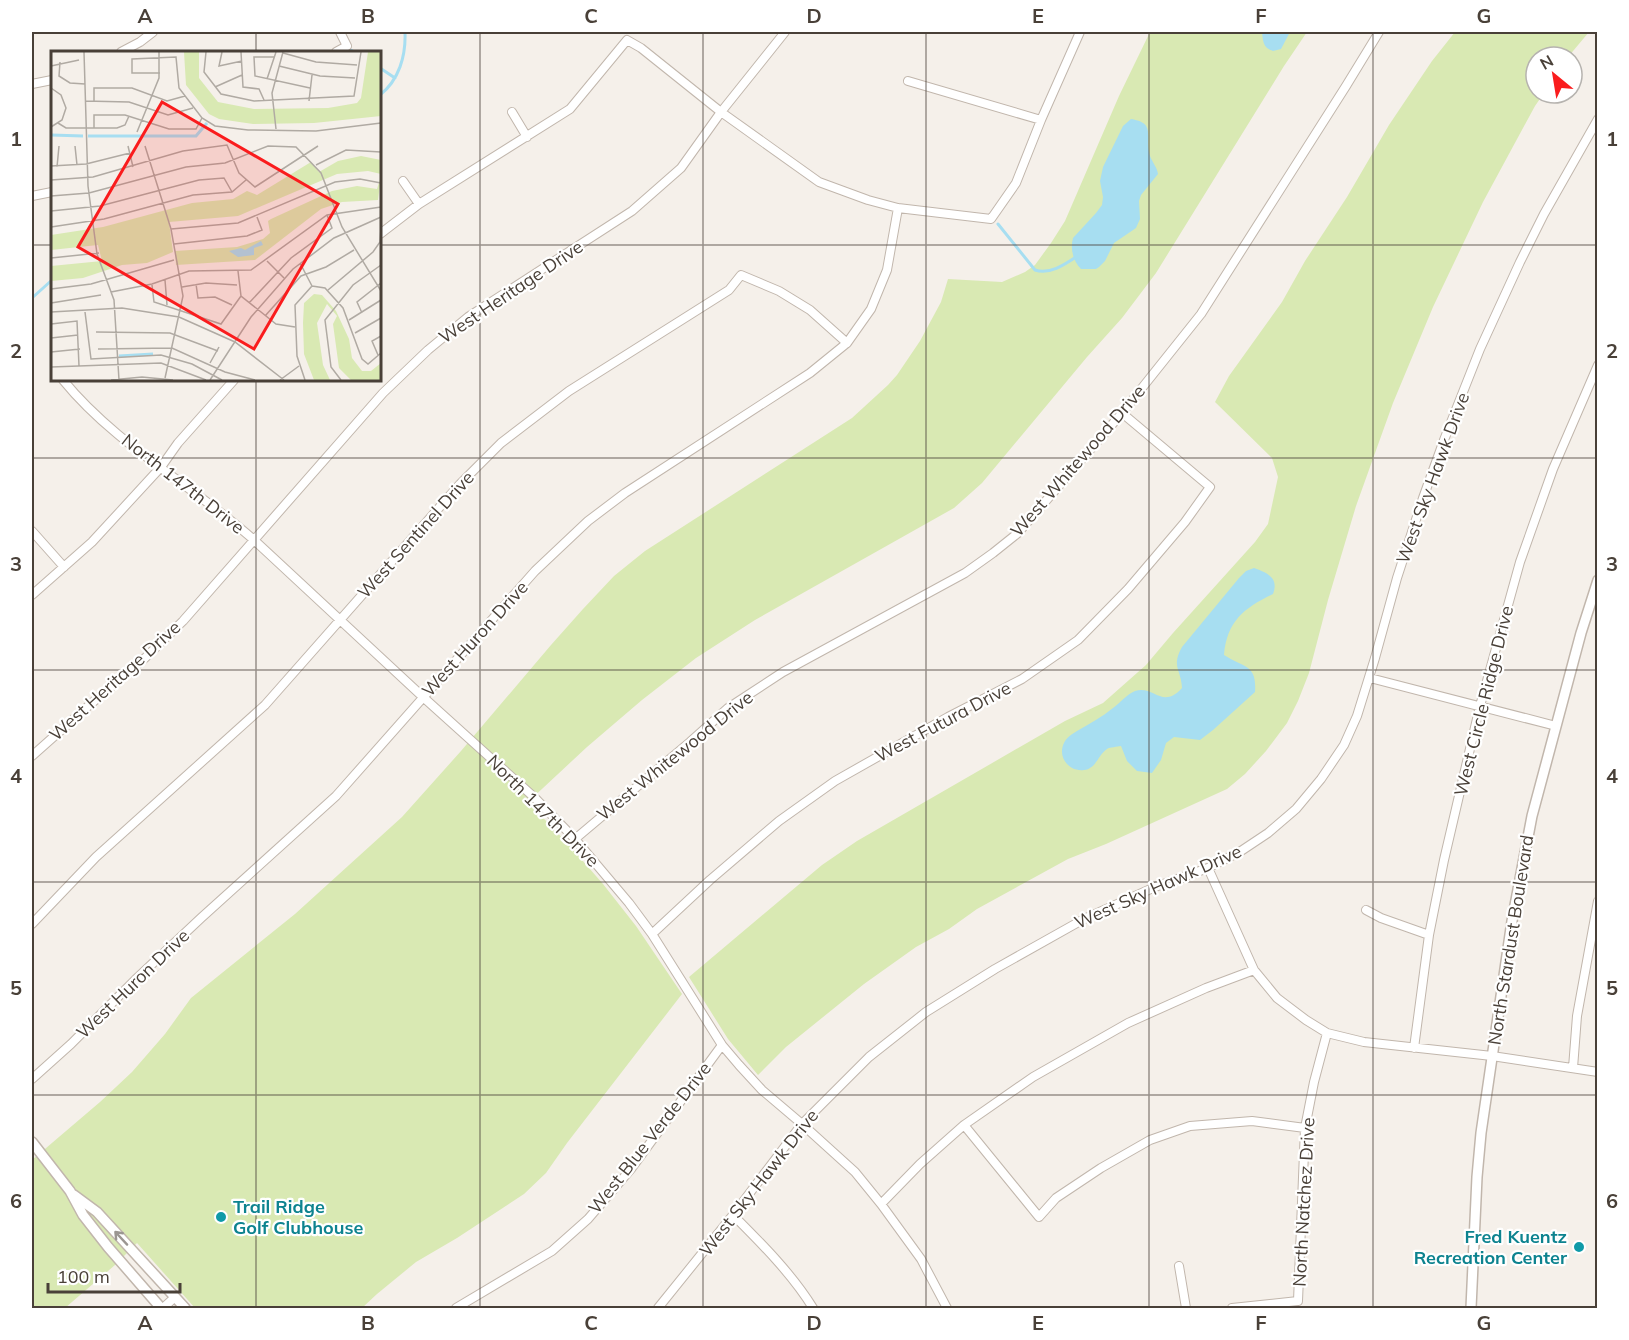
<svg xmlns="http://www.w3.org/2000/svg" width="1629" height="1340" font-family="Mulish,sans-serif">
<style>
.green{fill:#d9e9b3}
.water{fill:#a7def1}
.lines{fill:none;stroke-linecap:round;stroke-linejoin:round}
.stream{stroke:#a7def1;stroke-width:3}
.minor-casing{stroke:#c1b6ac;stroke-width:10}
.tertiary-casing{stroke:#c1b6ac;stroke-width:12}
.minor{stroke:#fff;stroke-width:8}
.tertiary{stroke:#fff;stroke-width:9}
.oneway{stroke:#9b9692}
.grid{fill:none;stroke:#494038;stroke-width:1.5;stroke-opacity:0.55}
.culture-dot{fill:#0f9aa8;stroke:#fff;stroke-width:2}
.labels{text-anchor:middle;stroke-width:4.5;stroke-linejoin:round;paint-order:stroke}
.street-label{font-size:18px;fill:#494038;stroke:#fff}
.culture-label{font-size:18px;font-weight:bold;fill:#0d838f;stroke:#fff;text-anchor:start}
.inset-river{fill:none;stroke:#a7def1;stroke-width:3}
.inset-road{fill:none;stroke:#b0aaa3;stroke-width:1.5}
.view{fill:#fa1c1d;fill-opacity:0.15;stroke:#fa1c1d;stroke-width:3}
.inset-edge{fill:none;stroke:#494038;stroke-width:3}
.neatline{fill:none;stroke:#494038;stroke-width:2}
.grid-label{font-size:20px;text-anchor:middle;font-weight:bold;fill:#494038}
</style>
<rect width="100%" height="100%" fill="#f5f0ea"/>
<path class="green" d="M1150 32H1307L1284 66 1156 273 1122 318 1087 357 982 483 954 508 755 620 696 658 642 700 587 747 528 802 568 844 603 884 636 926 682 994 567 1143 546 1173 524 1194 457 1238 416 1262 377 1294 362 1308H195L137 1243 115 1265 65 1308H32V1160L100 1102 132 1072 165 1034 191 998 295 914 402 817 461 751 551 645 583 609 614 576 645 551 852 418 888 385 897 375 920 341 941 302 948 279 1002 282 1025 272 1035 265 1051 243 1065 221 1119 96Z
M1455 32H1589L1568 57H1536V93H1544L1535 106 1483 202 1433 307 1393 403 1356 506 1328 600 1309 673 1298 701 1287 723 1266 751 1245 774 1227 789 1106 844 1068 859 977 909 949 929 916 947 864 984 786 1047 758 1075 728 1039 689 977 822 865 857 841 1065 721 1103 703 1146 665 1173 633 1255 542 1268 524 1278 477 1272 458 1215 402 1229 376 1282 302 1305 261 1347 197 1389 125 1432 61Z"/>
<path class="water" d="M1262 32H1290L1281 49 1273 51C1263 48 1263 41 1262 32Z
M1131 119C1155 123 1146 134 1149 152 1150 160 1157 166 1158 174L1141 195 1139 201 1140 219 1136 228 1114 243 1105 261 1099 267 1096 269H1081C1073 261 1070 249 1073 238L1096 213 1102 205 1103 197 1100 181 1103 167 1123 126Z
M1254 568C1268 573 1279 578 1273 594 1244 608 1227 621 1224 655 1244 668 1257 664 1255 692L1213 730 1200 740 1174 737 1166 743 1161 760 1152 773 1137 771 1127 761 1121 746C1117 747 1110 747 1107 749 1098 755 1096 769 1084 770 1069 772 1057 757 1064 743 1066 738 1072 734 1077 731 1089 724 1102 717 1113 708 1120 703 1127 694 1135 691 1154 685 1162 710 1182 688 1181 669 1171 667 1182 647L1239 578 1246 571Z"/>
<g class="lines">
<path class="stream" d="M349 49 354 52
M380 68 395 78
M380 95C399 80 406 56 405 32
M998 224 1035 270C1049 275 1064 265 1076 257
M32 298 52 280"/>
<defs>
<path id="minor" d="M121 52 140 42 153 32
M336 52 347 46 340 32
M908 81 1041 120
M32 84 52 80
M512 112 527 137
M403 181 419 204
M32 196 52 192
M380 234 419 204 570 109 627 40 641 48 721 112 819 182 868 200 898 208 991 219 1016 183 1041 120 1080 32
M63 380C115 444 192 485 254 540L423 697 535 798 575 839 629 903 652 934 722 1045 739 1065 762 1090 802 1124 855 1172 881 1204 921 1259 947 1308
M32 531 64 567
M32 595 92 542 161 467 178 443 234 380
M1370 678 1556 726
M32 756 86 708 145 658 183 621 383 393 428 350 468 317 632 211 681 168 721 112 785 32
M575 839 690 742 728 708 783 672 965 573 993 553 1018 533 1122 413 1201 314 1346 86 1379 32
M1208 868 1254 970 1277 998 1306 1020 1327 1033 1364 1042 1492 1056 1598 1072
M1366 910 1381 918 1429 935
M32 924 96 857 265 705 460 484 501 443 569 391 729 290 741 275 779 291 810 310 847 343
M652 934 710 880 779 821 835 781 948 717 1022 679 1078 640 1128 589 1185 522 1210 487 1122 413
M1414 1048 1429 935 1444 860 1480 706 1520 562 1553 469 1598 365
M1573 1068 1577 1016 1598 901
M32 1079 71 1044 135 980 201 918 336 796 535 571 588 521 625 493 810 373 847 343 871 309 887 270 898 208
M964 1125 1039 1217 1056 1198 1101 1168 1150 1140 1190 1126 1252 1121 1305 1128
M881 1204 920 1164 964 1125 1033 1077 1128 1023 1206 988 1254 970
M733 1215C762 1244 792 1274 813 1308
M1179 1266 1186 1308
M163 1308 174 1298
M456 1308 552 1251 588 1219 631 1169 722 1045
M658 1308 733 1215 802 1124 869 1057 926 1012 995 969 1084 919 1155 887 1208 868 1241 851 1268 833 1296 809 1321 779 1344 745 1357 716 1375 658 1397 578 1423 498 1444 440 1480 349 1520 262 1544 214 1598 119
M1232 1308 1298 1301 1305 1128 1314 1082 1327 1033"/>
<path id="tertiary" d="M32 1142 70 1191 83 1215 108 1247 161 1308
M74 1195 97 1212 185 1308
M1471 1308 1477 1177 1481 1133 1512 921 1532 816 1581 633 1598 580"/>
</defs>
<use href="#minor" class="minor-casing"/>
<use href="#tertiary" class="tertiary-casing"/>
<use href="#minor" class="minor"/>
<use href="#tertiary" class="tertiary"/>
</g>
<defs><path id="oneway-shaft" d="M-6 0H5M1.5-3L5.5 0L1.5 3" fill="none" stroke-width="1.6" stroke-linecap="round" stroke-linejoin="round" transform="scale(1.5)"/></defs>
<use class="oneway" href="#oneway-shaft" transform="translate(121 1238) rotate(-133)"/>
<path class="grid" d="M256 32V52M480 32V1308M703 32V1308M926 32V1308M1149 32V1308M1373 32V1308M32 245H52M380 245H1598M256 380V1308M32 458H1598M32 670H1598M32 882H1598M32 1095H1598"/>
<g class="culture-dot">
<circle cx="221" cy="1217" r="6"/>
<circle cx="1579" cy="1247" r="6"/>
</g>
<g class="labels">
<g class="street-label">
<text transform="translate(511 292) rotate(-34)" y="6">West Heritage Drive</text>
<text transform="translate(1078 461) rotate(-49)" y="6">West Whitewood Drive</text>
<text transform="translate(1433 478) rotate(-70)" y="6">West Sky Hawk Drive</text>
<text transform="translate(183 484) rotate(38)" y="6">North 147th Drive</text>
<text transform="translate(416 535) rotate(-48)" y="6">West Sentinel Drive</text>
<text transform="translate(475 639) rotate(-48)" y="6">West Huron Drive</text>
<text transform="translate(115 681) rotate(-42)" y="6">West Heritage Drive</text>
<text transform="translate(1484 701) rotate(-76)" y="6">West Circle Ridge Drive</text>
<text transform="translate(943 722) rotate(-28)" y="6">West Futura Drive</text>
<text transform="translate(675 756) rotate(-39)" y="6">West Whitewood Drive</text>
<text transform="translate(543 811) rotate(45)" y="6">North 147th Drive</text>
<text transform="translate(1158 887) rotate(-24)" y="6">West Sky Hawk Drive</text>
<text transform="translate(1511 940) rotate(-81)" y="6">North Stardust Boulevard</text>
<text transform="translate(133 984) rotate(-44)" y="6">West Huron Drive</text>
<text transform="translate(650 1138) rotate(-52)" y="6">West Blue Verde Drive</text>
<text transform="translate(759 1183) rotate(-52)" y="6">West Sky Hawk Drive</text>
<text transform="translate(1304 1202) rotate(-87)" y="6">North Natchez Drive</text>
</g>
<g class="culture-label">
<text x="233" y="1213">Trail Ridge<tspan x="233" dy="21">Golf Clubhouse</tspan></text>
<text x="1567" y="1243" text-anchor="end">Fred Kuentz<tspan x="1567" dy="21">Recreation Center</tspan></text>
</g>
</g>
<g transform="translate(51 51)">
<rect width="330" height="330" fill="#f5f0ea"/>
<path d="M133 1H148V27L167 51 203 58 277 57 306 52 310 47 317 1H330V65L263 72 202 73 168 68 158 63 135 34ZM310 105 330 109V123L317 120 286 123 187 165 118 171 122 201 96 212 71 214 32 227 0 230V215L51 210 47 194 0 199V184L52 176 141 152 182 148 196 140 206 144 260 111 268 121 287 110ZM330 125 327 149 291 151 270 158 204 209 125 214 124 200 186 196 212 188 219 182 217 170 220 168 281 140 306 135 326 138ZM263 243 271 244 285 260 298 288 301 307 311 320H320L330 312V329H300L288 317 282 273 286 265 276 253 266 272 272 314 279 329H263L253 303 252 272 253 252Z" fill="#d9e9b3"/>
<path d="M210 190 212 194 203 197V204L187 206 178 200 190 197 194 199Z" fill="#a7def1"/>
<path class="inset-river" d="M0 84 32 85M37 85H145L156 72M68 305 102 303"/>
<path class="inset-road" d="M33 1 37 135 46 203 63 249 68 329M155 1 153 21 170 43 203 50 303 45 310 1M171 1 168 15 191 10M190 1 192 36 208 38 213 49M232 2 265 11 306 14M223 6H203L204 25 259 37M9 11 8 25 19 32 34 33M0 15 28 9M228 15 269 25 304 27M109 22H81V8L125 6 128 37 151 67 164 75 197 79 265 80 330 72M216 28 225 1M164 36 191 24M0 37 10 44 15 57 11 69 0 76M34 50 78 51 117 64 142 57M43 50V37H81L116 50 134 45M258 50 261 24M7 72 15 77H66L74 74 78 65M43 77V64H74L118 78H145L151 67M225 78 221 42 232 1M86 81 108 27V1M24 95 26 114M77 95 82 116M94 95 120 178 132 245 114 327M265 114 295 99 330 101M0 115 35 113 79 102M6 116 8 95M0 129 42 126 132 100 176 94 188 122 204 136 267 95M0 145 38 142 135 116 174 112 217 95 245 96 270 122 291 176 330 240M0 160 49 155 148 129 173 127 181 141M0 176 53 168 142 144 181 141 195 129M120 178 187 172 284 131 309 128 330 132M123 193 196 185 211 179 206 166M0 207 48 202M216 210 233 227M249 212 261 235M187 220 190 245 225 273 244 276M114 229 116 254M145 233 147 247 164 246 181 254M101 234 103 251 170 273 190 245M261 235 274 237 292 257 311 308 317 313 330 302M131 236 155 232 186 234M0 238 40 233 123 209M277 239 322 201 329 191 330 177M60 241 101 233 138 220 200 219 276 164 330 156M0 252 50 244M198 252 240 207 281 177 276 164M0 261 71 257 128 266 184 291 233 329M34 261 40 308 110 304 141 313 171 329M311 262 306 251 330 232M214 265 250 225 275 216 303 199M298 269 330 249M0 273 26 270 28 315M45 281 119 282 167 300M304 282 330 267M0 287 27 284M47 298 121 297 174 321 204 329M0 301 29 298M327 304 321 290 330 285M159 312 168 296M0 316 110 312 155 329M60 329 91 326 122 329M159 329 200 266 242 218 283 187 330 166M229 329 248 315M254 329 246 305 244 254 261 235M290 329 280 316 274 269 302 234 330 214"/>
<path class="view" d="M111 51 287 153 203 298 27 196Z"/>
<rect width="330" height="330" class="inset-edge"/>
</g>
<rect width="1629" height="1340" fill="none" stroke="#ffffff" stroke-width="66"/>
<g transform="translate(1554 75) rotate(330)"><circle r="28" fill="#ffffff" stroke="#b6b3af" stroke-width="1.5"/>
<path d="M0-4.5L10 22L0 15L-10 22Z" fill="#fa1c1d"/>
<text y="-9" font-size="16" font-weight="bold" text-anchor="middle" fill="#494038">N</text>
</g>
<path d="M48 1283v9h132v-9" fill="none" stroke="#494038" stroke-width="3"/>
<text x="57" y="1283" font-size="18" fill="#494038" stroke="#ffffff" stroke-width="4.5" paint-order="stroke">100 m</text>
<rect x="33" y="33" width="1563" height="1274" class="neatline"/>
<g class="grid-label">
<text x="145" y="23">A</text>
<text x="368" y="23">B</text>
<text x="591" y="23">C</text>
<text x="814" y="23">D</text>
<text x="1038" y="23">E</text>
<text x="1261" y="23">F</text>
<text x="1484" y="23">G</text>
<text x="16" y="146">1</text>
<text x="1612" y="146">1</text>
<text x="16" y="358">2</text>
<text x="1612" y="358">2</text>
<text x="16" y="571">3</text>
<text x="1612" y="571">3</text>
<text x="16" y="783">4</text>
<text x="1612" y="783">4</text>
<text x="16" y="995">5</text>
<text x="1612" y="995">5</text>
<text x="16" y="1208">6</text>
<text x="1612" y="1208">6</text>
<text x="145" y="1330">A</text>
<text x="368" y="1330">B</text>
<text x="591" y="1330">C</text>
<text x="814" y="1330">D</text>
<text x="1038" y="1330">E</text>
<text x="1261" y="1330">F</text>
<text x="1484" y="1330">G</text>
</g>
</svg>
